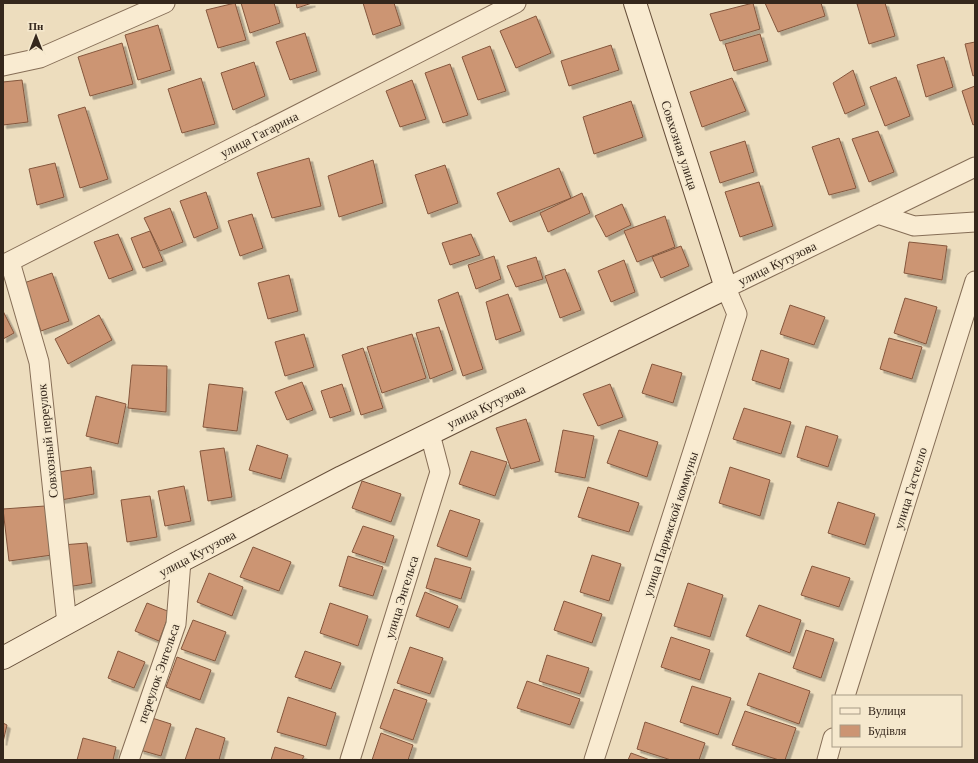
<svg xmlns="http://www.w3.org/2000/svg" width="978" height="763" font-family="Georgia,serif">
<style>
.building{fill:#cc9573;stroke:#85573d;filter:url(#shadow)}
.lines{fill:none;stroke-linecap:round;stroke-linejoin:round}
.minor-casing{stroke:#866e57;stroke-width:21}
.secondary-casing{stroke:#674f3a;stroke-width:24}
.minor{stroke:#f9ebd1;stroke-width:19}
.secondary{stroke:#f9ebd1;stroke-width:22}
.labels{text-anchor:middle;stroke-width:3.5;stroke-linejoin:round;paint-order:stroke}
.street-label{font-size:13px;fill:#35271c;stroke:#f5e8cd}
</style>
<defs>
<filter id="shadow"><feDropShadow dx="3.5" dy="3.5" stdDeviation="0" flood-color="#0004"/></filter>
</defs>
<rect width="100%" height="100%" fill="#edddbe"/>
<path class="building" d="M235 3 246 40 218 48 206 10Z
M241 3H274L280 23 250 33Z
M296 3H312L297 8Z
M363 3H394L401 25 373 35Z
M753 3 760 29 720 41 710 14Z
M765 3H821L825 16 778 32Z
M861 3H885L895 36 869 44 857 4Z
M536 16 551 53 516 68 500 31Z
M158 25 171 70 138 80 125 35Z
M305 33 317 71 290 80 276 42Z
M760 34 768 61 734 71 725 44Z
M975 42V75L973 76 965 44Z
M122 43 133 84 90 96 78 57Z
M611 45 619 70 569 86 561 61Z
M490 46 506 91 478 100 462 57Z
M944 57 953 87 926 97 917 65Z
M254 62 265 96 233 110 221 73Z
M450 64 468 115 443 123 425 73Z
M853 70 865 105 845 114 833 83Z
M896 77 910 116 885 126 870 87Z
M201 78 215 124 182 133 168 89Z
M732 78 746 111 702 127 690 92Z
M22 80 28 122 3 125V82Z
M412 80 426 119 400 127 386 91Z
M975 86V124L973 125 962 91Z
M631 101 643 137 594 154 583 117Z
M85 107 108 179 80 188 58 115Z
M878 131 894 172 869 182 852 139Z
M839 138 856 188 829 195 812 147Z
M745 141 754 172 720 183 710 152Z
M309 158 321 206 272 218 257 173Z
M373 160 383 203 339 217 328 176Z
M55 163 64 197 37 205 29 169Z
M445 165 458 203 428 214 415 175Z
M559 168 571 198 510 222 497 193Z
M759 182 773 226 740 237 725 192Z
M206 192 218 228 194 238 180 201Z
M582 193 590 213 548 232 540 213Z
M622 204 631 225 606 237 595 216Z
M170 208 183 242 160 251 144 218Z
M252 214 263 248 240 256 228 221Z
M665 216 675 247 637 262 624 231Z
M150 231 163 261 143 268 131 238Z
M118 234 133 270 109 279 94 242Z
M471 234 480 255 450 265 442 243Z
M909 242 947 246 942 280 904 273Z
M681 246 689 266 661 278 652 257Z
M494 256 501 279 476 289 468 265Z
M536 257 543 279 516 287 507 266Z
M624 260 635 292 611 302 598 271Z
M565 269 581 310 560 318 545 276Z
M52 273 69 321 41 331 24 283Z
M289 275 298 311 268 319 258 283Z
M458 292 483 369 463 376 438 300Z
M508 294 521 331 496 340 486 302Z
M905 298 937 307 926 344 894 333Z
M790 305 825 317 814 345 780 334Z
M3 311 14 333 3 339Z
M99 315 112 340 68 364 55 339Z
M439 327 453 370 430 379 416 333Z
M304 334 314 367 285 376 275 342Z
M412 334 426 378 382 393 367 347Z
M889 338 922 347 912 379 880 369Z
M363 348 383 408 361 415 342 355Z
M761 350 789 359 780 389 752 380Z
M652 364 682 373 673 403 642 393Z
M132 365 167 366 166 412 128 408Z
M302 382 313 410 287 420 275 392Z
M209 384 243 388 237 431 203 427Z
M342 384 351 411 330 418 321 391Z
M610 384 623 417 598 426 583 394Z
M96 396 126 404 118 444 86 436Z
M744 408 791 422 781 454 733 439Z
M526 419 540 461 511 469 496 428Z
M806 426 838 436 828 467 797 457Z
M563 430 594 436 585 478 555 472Z
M619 430 658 442 647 477 607 463Z
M257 445 288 455 281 479 249 470Z
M224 448 232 497 208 501 200 451Z
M471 451 507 462 495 496 459 484Z
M91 467 94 494 61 500 58 472Z
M730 467 770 480 760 516 719 503Z
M362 481 401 494 391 522 352 508Z
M184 486 191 521 165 526 158 491Z
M588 487 639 503 629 532 578 517Z
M150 496 157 537 127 542 121 500Z
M838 502 875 514 865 545 828 533Z
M45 506 52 555 9 561 3 509Z
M450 510 480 520 467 557 437 546Z
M363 526 394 536 385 563 352 552Z
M87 543 92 583 67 587 62 545Z
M253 547 291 562 279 591 240 577Z
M592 555 621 564 609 601 580 592Z
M348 556 383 567 373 596 339 586Z
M435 558 471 568 461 599 426 588Z
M812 566 850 578 839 607 801 595Z
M209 573 243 587 232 616 197 602Z
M688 583 723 595 710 637 674 626Z
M425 592 458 606 449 628 416 616Z
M564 601 602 614 592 643 554 630Z
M147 603 170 612 159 641 135 631Z
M330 603 368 616 358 646 320 633Z
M759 605 801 620 790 653 746 636Z
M193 620 226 632 215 661 181 649Z
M806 630 834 639 821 678 793 668Z
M671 637 710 650 700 680 661 667Z
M410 647 443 658 430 694 397 683Z
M118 651 145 662 134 688 108 678Z
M305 651 341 663 331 689 295 677Z
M547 655 589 668 580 694 539 681Z
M177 657 211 670 200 700 166 687Z
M759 673 810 691 799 724 747 705Z
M527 681 580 699 570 725 517 708Z
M692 686 731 698 718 735 680 722Z
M394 689 427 700 413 740 380 728Z
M288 697 336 713 326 746 277 732Z
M745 711 796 728 785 760H779L732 745Z
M149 717 171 724 161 756 140 750Z
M645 722 705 743 699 760H671L637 749Z
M3 723 7 725 3 742Z
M196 728 225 738 219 760H185Z
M381 733 413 745 408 760H372Z
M83 738 116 747 113 760H77Z
M275 747 304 756 302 760H271Z
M631 753 650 760H628Z"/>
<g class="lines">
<defs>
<path id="minor" d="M3 66 40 58 165 3
M878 214 914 226 975 222
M10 262 39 362 67 624
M3 265 516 3
M845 696 975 281
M129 760 176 624 181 561
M350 760 440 472 430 434
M594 760 737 314 726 288 975 167
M827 760 833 738"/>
<path id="secondary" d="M3 658 181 561 342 477 726 288 635 3"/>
</defs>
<use href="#minor" class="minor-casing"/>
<use href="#secondary" class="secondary-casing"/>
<use href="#minor" class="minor"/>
<use href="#secondary" class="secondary"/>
</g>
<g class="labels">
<g class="street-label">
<text transform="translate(259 134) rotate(-27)" y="5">улица Гагарина</text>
<text transform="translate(680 145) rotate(72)" y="5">Совхозная улица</text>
<text transform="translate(777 263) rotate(-26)" y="5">улица Кутузова</text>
<text transform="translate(486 406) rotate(-26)" y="5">улица Кутузова</text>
<text transform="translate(47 441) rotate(-96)" y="5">Совхозный переулок</text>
<text transform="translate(910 488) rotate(-73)" y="5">улица Гастелло</text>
<text transform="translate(670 524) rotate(-72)" y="5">улица Парижской коммуны</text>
<text transform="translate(197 553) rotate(-28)" y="5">улица Кутузова</text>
<text transform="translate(401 597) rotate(-73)" y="5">улица Энгельса</text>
<text transform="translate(158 673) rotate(-71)" y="5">переулок Энгельса</text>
</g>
</g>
<rect width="978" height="763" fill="none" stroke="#35271c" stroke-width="8"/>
<rect x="832" y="695" width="130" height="52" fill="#f5e8cd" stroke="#a89b86"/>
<rect x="840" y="708" width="20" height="6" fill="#f9ebd1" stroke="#a89b86"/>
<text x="868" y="715" font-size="12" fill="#35271c">Вулиця</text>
<rect x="840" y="725" width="20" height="12" fill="#cc9573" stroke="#a89b86"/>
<text x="868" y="735" font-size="12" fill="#35271c">Будівля</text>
<g transform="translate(36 36)" stroke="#f5e8cd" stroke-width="3" paint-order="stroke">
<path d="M0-3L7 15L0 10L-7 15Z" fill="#35271c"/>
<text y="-6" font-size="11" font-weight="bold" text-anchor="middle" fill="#35271c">Пн</text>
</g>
</svg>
